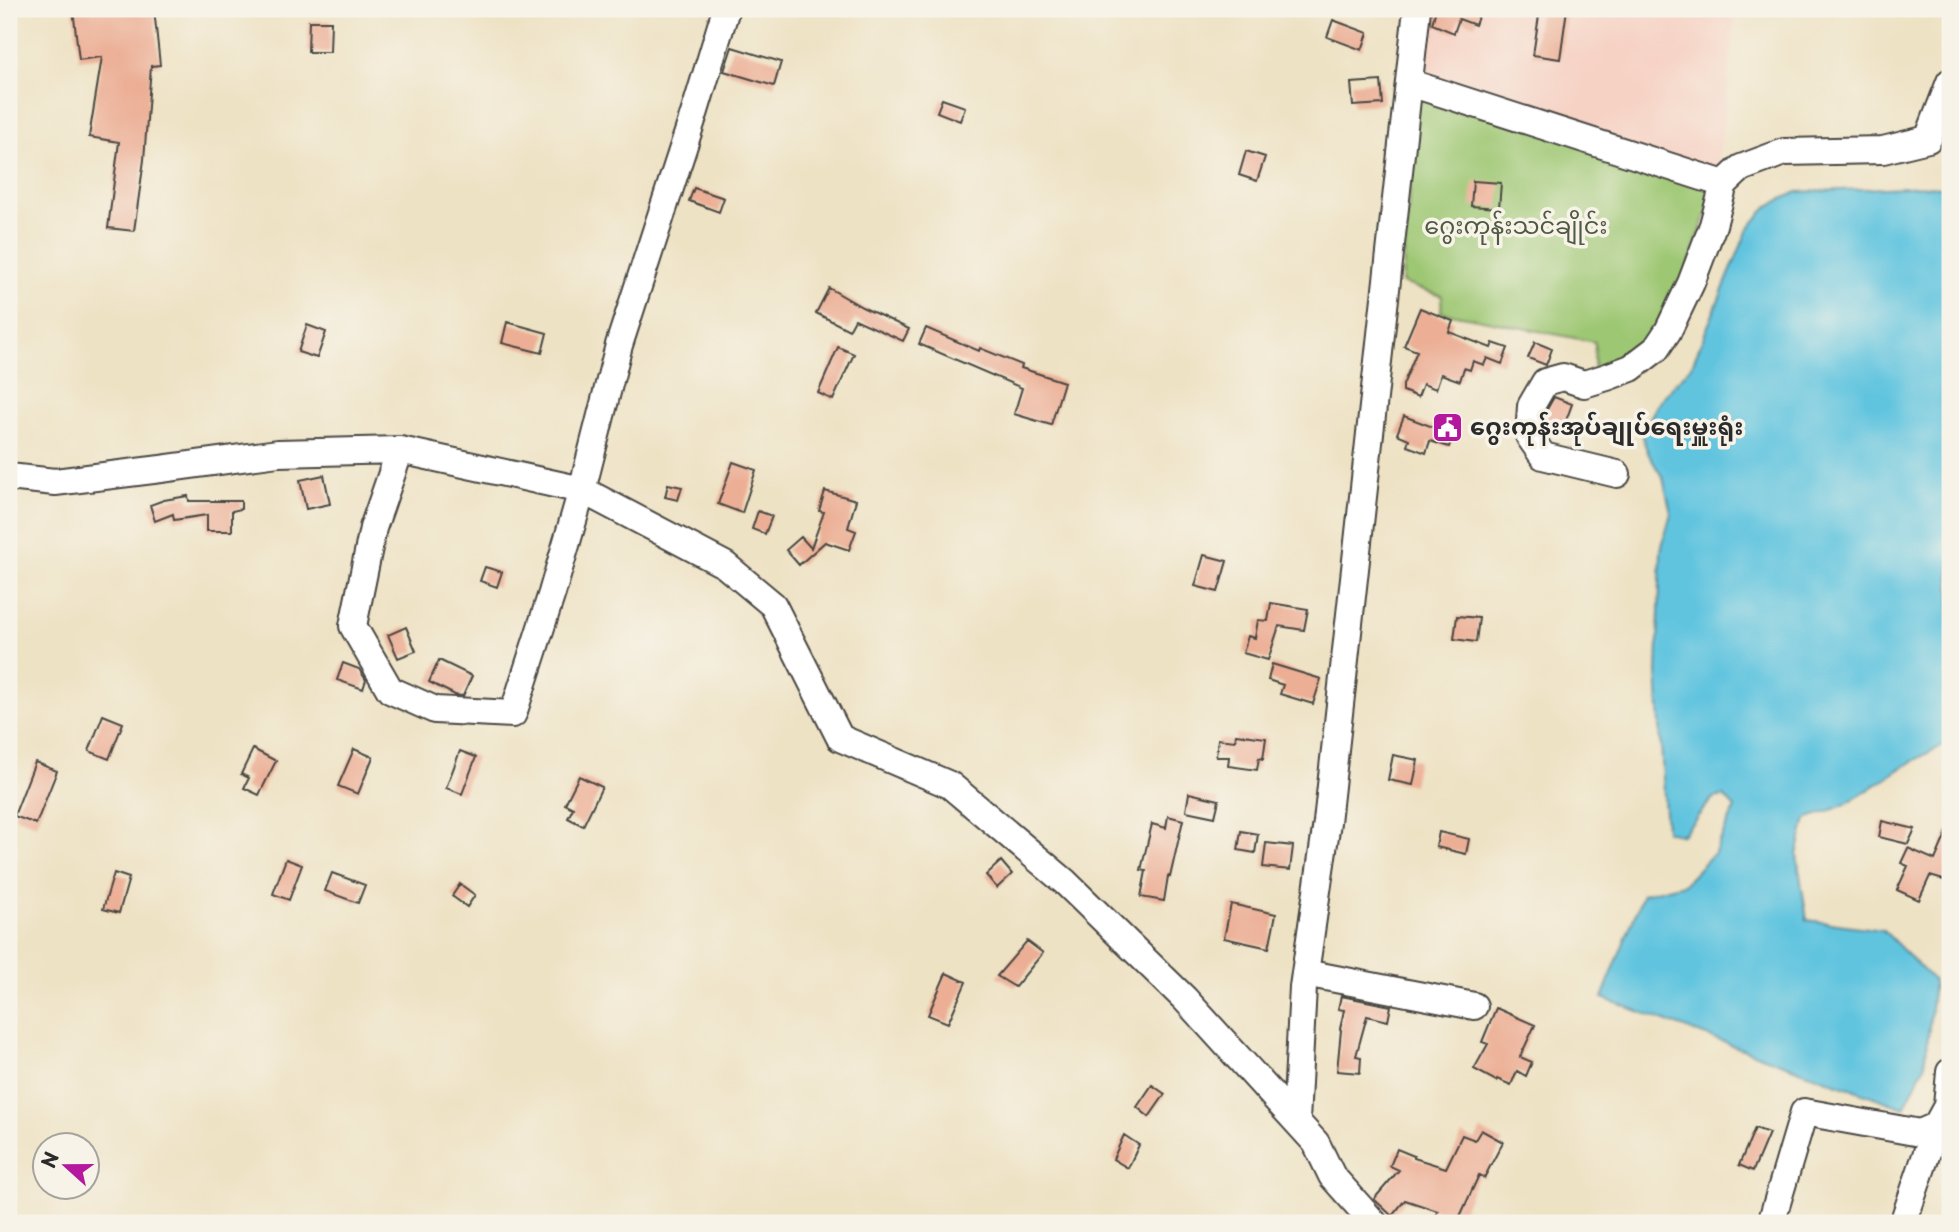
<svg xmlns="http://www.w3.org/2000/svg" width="1959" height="1232" font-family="'Playpen Sans','Noto Sans Myanmar',sans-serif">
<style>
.built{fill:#f6d2c4}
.green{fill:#9ec773;stroke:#64794f;stroke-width:2}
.water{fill:#61c4df;stroke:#467885;stroke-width:2}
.building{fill:#ecaf95}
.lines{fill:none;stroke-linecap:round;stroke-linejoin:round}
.minor-casing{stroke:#484642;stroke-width:30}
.minor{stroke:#fff;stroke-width:26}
.labels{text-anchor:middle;stroke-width:7;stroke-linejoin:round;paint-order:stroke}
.park-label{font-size:24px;fill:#4e5a41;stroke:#f7f3e8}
.poi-label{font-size:24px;font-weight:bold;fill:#2b2b2b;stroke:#f7f3e8;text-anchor:start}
</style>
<rect width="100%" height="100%" fill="#f7f3e8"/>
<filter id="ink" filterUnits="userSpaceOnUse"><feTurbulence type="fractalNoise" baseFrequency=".0143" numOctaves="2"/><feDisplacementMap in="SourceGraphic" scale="14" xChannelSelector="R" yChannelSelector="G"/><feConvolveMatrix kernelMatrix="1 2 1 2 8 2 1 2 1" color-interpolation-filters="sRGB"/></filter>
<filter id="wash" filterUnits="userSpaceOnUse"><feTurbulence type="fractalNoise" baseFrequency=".00686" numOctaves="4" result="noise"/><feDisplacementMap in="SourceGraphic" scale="28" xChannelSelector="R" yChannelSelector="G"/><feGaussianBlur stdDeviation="1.57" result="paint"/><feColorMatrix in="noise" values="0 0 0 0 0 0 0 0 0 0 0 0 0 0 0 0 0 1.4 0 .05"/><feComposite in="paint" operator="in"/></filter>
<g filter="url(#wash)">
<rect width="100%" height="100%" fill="#eee2c4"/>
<path class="built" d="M1429 9H1736L1716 186 1418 90Z"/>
<path class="green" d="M1418 90 1716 186 1675 304 1639 356 1594 369 1595 342 1441 312 1442 296 1402 283Z"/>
<path class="water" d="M1928 186 1950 188V743C1913 757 1881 783 1847 803 1835 810 1820 814 1806 819L1797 855 1807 920 1883 930 1934 981 1925 1064 1904 1108 1602 998 1643 894 1684 884 1715 852 1735 808 1724 796 1713 798 1682 835 1666 831 1657 673 1661 550 1671 513 1663 478 1649 455 1641 434 1659 402 1692 365 1748 229 1768 206 1797 192Z"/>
<g id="blocks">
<path class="building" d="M73 9H154L160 65 151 66 144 160 134 231 108 228 119 142 89 137 102 57 79 60Z
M1436 9H1481L1475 25 1459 19 1454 33 1432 24Z
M1540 9H1567L1560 59 1533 55Z
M1333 20 1368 33 1362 50 1327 37Z
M309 21H331L330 52H308Z
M732 47 781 62 774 86 724 71Z
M1381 81 1383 104 1353 106 1351 83Z
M942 99 965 107 960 121 937 112Z
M1246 151 1265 157 1257 181 1239 175Z
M1473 181 1501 183 1499 208 1471 206Z
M694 188 724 198 719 212 689 201Z
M829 288 862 307 909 329 903 341 855 319 849 330 816 313Z
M1420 308 1453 321 1449 332 1491 348 1493 343 1508 348 1502 364 1487 358 1484 365 1473 361 1470 370 1464 368 1460 381 1441 374 1436 389 1423 384 1418 397 1403 391V385L1417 351 1404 346Z
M507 322 547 333 542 353 502 343Z
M307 325 326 332 317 358 298 352Z
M926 328 979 351 980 348 1022 365 1021 368 1064 382 1051 425 1014 414 1022 388 919 344Z
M1535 342 1552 349 1546 365 1528 358Z
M838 347 854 354 833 400 818 393Z
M1554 397 1572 404 1563 429 1546 423V411Z
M1404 416 1438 429 1441 418 1457 423 1449 447 1430 441 1426 453 1407 446 1409 439 1397 434Z
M733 462 756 470 742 513 718 504Z
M324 475 330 504 306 509 300 480Z
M668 484 682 487 678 500 665 497Z
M825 491 856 500 848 528 856 531 849 550 825 542 799 565 786 550 801 537 811 548 824 512 819 511Z
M188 496 189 501H241V509L232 511V531H207V515L174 520 173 514 155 521 150 505 164 500Z
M758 511 772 516 765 534 752 529Z
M1204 555 1227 561 1218 592 1195 586Z
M485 567 502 572 497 587 480 581Z
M1271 603 1308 609 1304 630 1279 626 1268 660 1243 653 1248 636 1255 638 1258 620 1268 621Z
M1457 616 1479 618 1476 642 1454 639Z
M406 627 416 651 398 658 388 635Z
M439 660 472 676 463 696 455 695 429 682Z
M343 663 359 669 366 680 363 689 337 680Z
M1272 664 1321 679 1313 704 1280 694 1283 685 1268 680Z
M103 715 123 723 109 759 89 751Z
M1236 734 1266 738 1263 759 1259 758 1257 770 1228 766 1229 757H1216L1218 739 1235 741Z
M253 749 276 761 259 795 244 788 249 778 241 774Z
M354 749 373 757 358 794 338 786Z
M460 751 476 757 462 794 446 788Z
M1393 755 1418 760 1413 785 1388 780Z
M35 762 57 771 36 824 14 816Z
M579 776 602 787 583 826 568 818 573 808 565 804Z
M1189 793 1219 800 1215 817 1186 811Z
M1168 816 1183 820 1170 877 1168 876 1164 901 1141 897 1146 871 1141 870 1152 824 1166 828Z
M1882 821 1915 829 1908 844 1879 837Z
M1950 825V882L1930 876 1919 900 1897 890 1908 866 1901 863 1908 848 1935 860Z
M1241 831 1258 834 1255 853 1238 850Z
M1439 832 1469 839 1466 854 1436 847Z
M1266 843 1293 846 1290 870 1263 867Z
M286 859 302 865 289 900 273 894Z
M1001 861 1012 874 997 888 986 875Z
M114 873 129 878 119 913 103 909Z
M332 873 365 885 358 903 325 891Z
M460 884 475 895 467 907 452 896Z
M1231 904 1276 914 1269 948 1224 938Z
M1027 941 1043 953 1015 987 997 976Z
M946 973 966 982 948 1023 928 1015Z
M1341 996 1391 1006 1388 1021 1367 1016 1356 1056 1361 1057 1360 1073 1337 1071 1341 1030 1340 1029 1344 1010 1338 1009Z
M1496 1008 1535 1025 1520 1057 1532 1062 1526 1076 1517 1071 1511 1085 1497 1079 1496 1081 1474 1069 1488 1044 1482 1042Z
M1152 1085 1165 1094 1149 1117 1137 1107Z
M1755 1128 1769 1133 1753 1171 1739 1165Z
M1481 1130 1503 1142 1484 1178 1479 1175 1457 1223H1448L1435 1218 1438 1211 1405 1200 1392 1216 1374 1199 1399 1170 1390 1166 1397 1149 1414 1156V1158L1446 1168 1462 1135 1475 1140Z
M1124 1135 1139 1145 1128 1168 1113 1159Z"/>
</g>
</g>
<g filter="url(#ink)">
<use href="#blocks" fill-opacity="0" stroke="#484642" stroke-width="2"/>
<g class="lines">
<defs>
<path id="minor" d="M1410 83 1724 184
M400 450 373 528 353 626 390 690 435 710 513 714 552 593 582 490 619 345 695 111 726 9
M1617 474 1543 456 1529 436 1531 406 1545 382 1563 377 1584 384 1607 377 1631 368 1656 349 1668 331 1691 283 1713 225 1724 184 1741 168 1784 152 1883 150 1928 139 1950 82
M9 477 55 482 161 469 278 453 400 450 582 490 725 565 773 605 840 738 950 785 1065 882 1185 999 1296 1121
M1305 973 1474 1006
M1374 1223 1332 1176 1316 1143 1296 1121 1303 987 1327 822 1417 9
M1771 1223 1804 1112 1920 1133 1936 1126 1947 1106 1950 1072
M1903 1223 1936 1126"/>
</defs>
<use href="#minor" class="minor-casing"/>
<use href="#minor" class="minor"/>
</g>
</g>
<defs>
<symbol id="civic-square" viewBox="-11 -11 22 22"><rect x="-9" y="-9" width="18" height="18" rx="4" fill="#b5179e" stroke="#f7f3e8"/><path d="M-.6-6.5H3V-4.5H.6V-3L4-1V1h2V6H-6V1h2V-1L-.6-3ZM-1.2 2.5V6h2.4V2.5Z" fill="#fff"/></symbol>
</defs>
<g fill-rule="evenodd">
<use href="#civic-square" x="1430" y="410" width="35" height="35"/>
</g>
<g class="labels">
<g class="park-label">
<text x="1516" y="234">ဂွေးကုန်းသင်ချိုင်း</text>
</g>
<g class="poi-label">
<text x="1470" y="435">ဂွေးကုန်းအုပ်ချုပ်ရေးမှူးရုံး</text>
</g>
</g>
<rect width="1959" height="1232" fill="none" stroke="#f7f3e8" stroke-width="35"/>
<g transform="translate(66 1166) rotate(291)"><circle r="33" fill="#f7f3e8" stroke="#a5a39c" stroke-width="2"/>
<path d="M0-5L12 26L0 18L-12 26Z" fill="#b5179e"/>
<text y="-10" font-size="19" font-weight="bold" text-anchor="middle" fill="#2b2b2b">N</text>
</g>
</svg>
